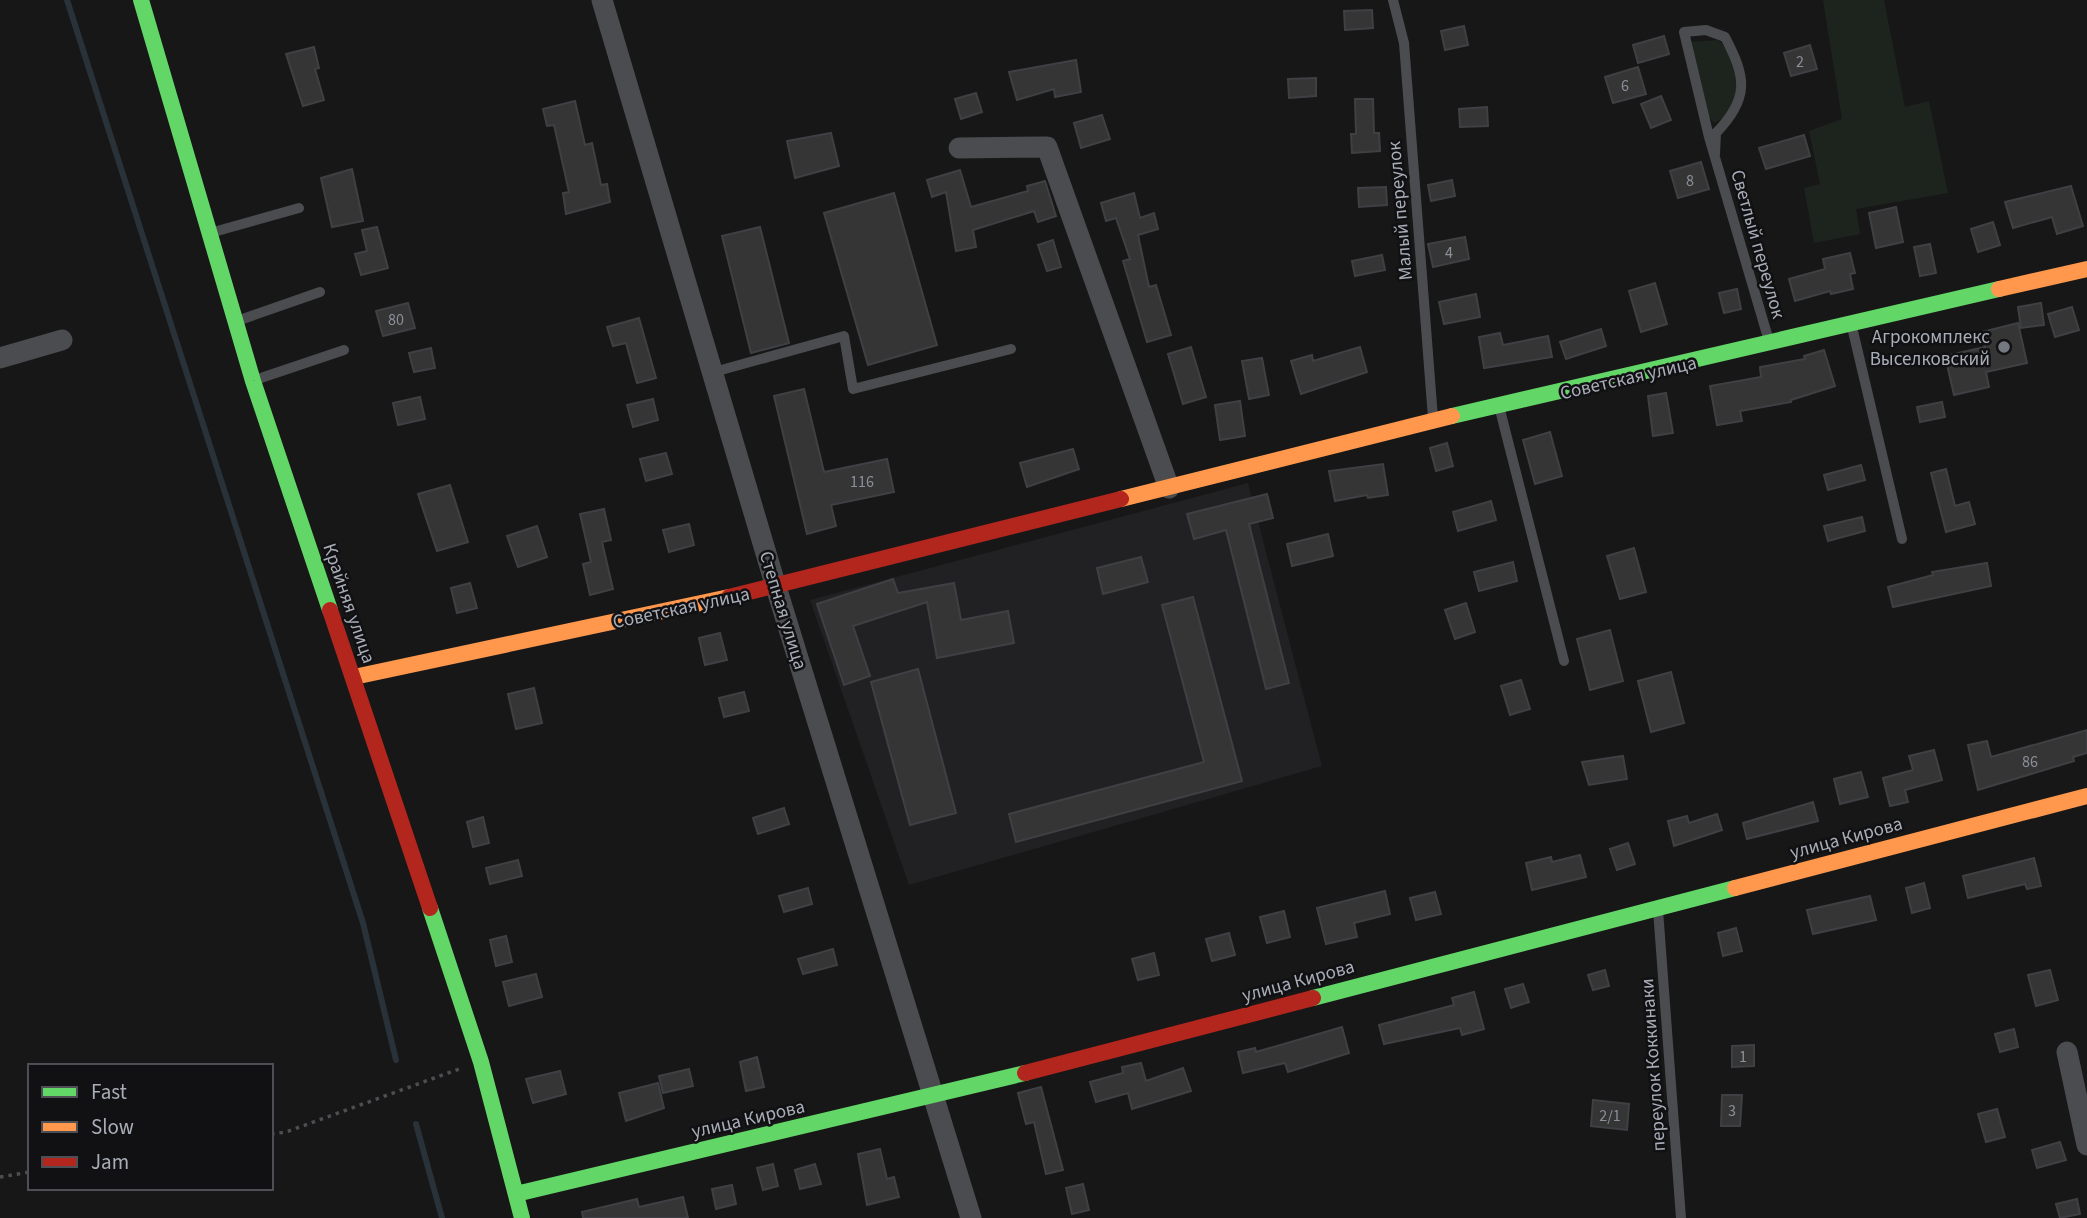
<svg xmlns="http://www.w3.org/2000/svg" width="2087" height="1218" font-family="'Source Sans 3',sans-serif">
<style>
.built{fill:#212123}
.green{fill:#1d241e}
.lines{fill:none;stroke-linecap:round;stroke-linejoin:round}
.stream{stroke:#2a3239;stroke-width:6}
.building{fill:#353536;stroke:#3f4043;stroke-width:2}
.path{stroke:#4d4e52;stroke-width:3.5;stroke-dasharray:3.5 5;stroke-linecap:butt}
.lane{stroke:#4b4c50;stroke-width:10}
.street{stroke:#4b4c50;stroke-width:21}
.fast{stroke:#63d668;stroke-width:16}
.slow{stroke:#ff974d;stroke-width:16}
.jam{stroke:#b3261e;stroke-width:16}
.poi-dot{fill:#757880;stroke:#111113;stroke-width:2.5}
.labels{text-anchor:middle;stroke-width:5;stroke-linejoin:round;paint-order:stroke}
.number-label{font-size:16px;fill:#8b8f98}
.street-label{font-size:19px;fill:#a8adb8;stroke:#111113}
.poi-label{font-size:19px;fill:#a8adb8;stroke:#111113;text-anchor:end}
</style>
<rect width="100%" height="100%" fill="#171717"/>
<path class="built" d="M1248 483 1322 766 909 885 810 600Z"/>
<path class="green" d="M1823 0H1884L1905 107 1929 101 1948 193 1856 209 1860 234 1814 243 1804 188 1820 184 1809 131 1842 119Z
M1718 40C1741 59 1746 110 1714 123L1707 115 1689 42Z"/>
<g class="lines">
<path class="stream" d="M67 0 363 923 396 1060
M416 1124 442 1218"/>
</g>
<path class="building" d="M1372 10 1373 28 1345 30 1344 11Z
M1464 26 1468 45 1445 50 1441 31Z
M1664 36 1669 54 1638 63 1633 45Z
M1810 45 1817 69 1791 76 1784 53Z
M314 47 319 68 315 69 324 100 303 106 286 54Z
M1076 60 1081 92 1055 97 1054 89 1017 100 1009 72Z
M1638 67 1646 94 1613 103 1605 77Z
M1316 78V96L1289 98 1288 79Z
M976 93 982 112 961 119 955 99Z
M1661 96 1671 120 1651 128 1641 104Z
M1355 99H1373L1374 133H1379L1380 151 1352 153 1351 134H1356Z
M575 101 585 145 592 143 601 185 607 184 610 202 566 214 563 193 569 192 554 125 547 126 543 109Z
M1487 107 1488 126 1460 127 1459 109Z
M1102 115 1110 139 1081 148 1074 123Z
M831 133 839 166 795 178 787 141Z
M1804 135 1810 156 1766 169 1759 148Z
M1701 162 1709 189 1678 198 1670 171Z
M352 169 363 221 332 227 321 178Z
M960 170 971 207 1028 191 1027 186 1045 181 1056 216 1038 222 1034 211 973 230 976 247 956 251 946 192 932 197 927 180Z
M1452 180 1455 196 1431 201 1428 185Z
M2071 186 2083 226 2057 234 2052 217 2013 228 2005 202Z
M1386 187 1387 205 1359 207 1358 188Z
M894 193 937 345 868 365 824 213Z
M1134 193 1140 218 1154 213 1158 229 1138 235 1149 287 1156 285 1171 335 1147 342 1123 261 1130 259 1116 218 1106 221 1101 203Z
M1896 207 1903 242 1876 248 1869 213Z
M1993 222 2000 245 1978 252 1971 229Z
M377 227 388 268 361 275 355 254 367 251 362 230Z
M760 227 789 343 751 353 722 236Z
M1465 237 1469 259 1433 267 1428 244Z
M1053 240 1061 267 1047 271 1038 245Z
M1930 244 1936 273 1920 276 1914 247Z
M1850 253 1855 273 1850 274 1853 289 1831 294 1830 291 1795 301 1789 279 1825 269 1823 259Z
M1382 255 1385 270 1355 276 1352 261Z
M1655 283 1667 324 1641 332 1629 291Z
M1737 289 1741 309 1724 313 1719 293Z
M1476 294 1480 317 1444 324 1439 302Z
M408 303 415 328 383 336 376 311Z
M2041 303 2044 325 2021 328 2018 307Z
M2072 307 2079 330 2055 337 2048 314Z
M639 318 656 378 637 383 626 343 613 346 607 327Z
M2018 323 2027 363 1986 372 1989 387 1954 395 1945 356 1985 347 1982 332Z
M1601 329 1606 346 1566 359 1560 342Z
M1500 333 1503 345 1548 336 1552 357 1484 368 1479 337Z
M1191 347 1206 397 1183 404 1168 354Z
M1360 347 1367 372 1301 394 1291 361 1312 355 1313 361Z
M431 348 435 368 414 372 409 353Z
M1824 350 1835 386 1791 400V402L1740 411 1742 421 1717 425 1710 386 1761 377 1760 367 1805 359 1804 356Z
M1262 358 1269 395 1249 399 1242 361Z
M804 389 824 472 887 459 894 492 831 505 836 526 807 534 774 396Z
M1666 393 1673 433 1653 436 1648 396Z
M420 397 425 419 398 425 393 403Z
M653 399 658 420 633 427 627 405Z
M1240 401 1245 436 1220 440 1215 405Z
M1942 402 1945 417 1920 422 1917 407Z
M1550 432 1562 476 1535 484 1523 440Z
M1447 443 1453 466 1436 471 1430 448Z
M1073 449 1079 469 1027 487 1020 463Z
M666 453 672 474 646 481 640 459Z
M1383 464 1388 495 1368 498 1367 495 1335 501 1329 471Z
M1861 465 1865 480 1828 490 1824 475Z
M1946 469 1955 506 1969 502 1975 524 1946 532 1931 473Z
M450 485 468 542 437 551 418 494Z
M1267 494 1273 518 1249 524 1289 683 1266 689 1226 530 1194 539 1187 514Z
M1491 501 1496 520 1458 531 1453 512Z
M604 509 611 540 602 542 613 589 590 595 583 564 591 562 580 514Z
M1862 517 1865 531 1828 541 1824 526Z
M689 524 694 545 669 552 663 530Z
M537 526 547 557 518 567 507 536Z
M1328 534 1333 556 1292 566 1287 544Z
M1634 548 1646 592 1620 599 1607 556Z
M1141 557 1148 582 1103 594 1097 568Z
M1513 562 1517 581 1479 591 1474 572Z
M1987 563 1991 586 1893 607 1888 587 1933 575 1932 572Z
M893 579 898 593 954 583 961 620 1008 611 1014 643 937 658 927 602 853 626 870 676 844 685 817 604Z
M470 583 477 608 457 613 451 588Z
M1193 597 1242 781 1016 842 1009 814 1204 762 1162 605Z
M1466 603 1475 632 1455 639 1445 610Z
M1610 630 1623 681 1590 690 1577 639Z
M720 633 727 660 705 665 699 638Z
M918 669 956 813 910 825 871 682Z
M1671 672 1684 723 1651 732 1638 681Z
M1521 680 1530 709 1510 715 1501 686Z
M534 688 542 723 516 729 508 694Z
M744 692 749 711 724 717 719 698Z
M2087 730V753L2073 757 2074 761 1978 790 1968 745 1987 741 1991 757Z
M1934 750 1942 780 1905 790 1908 802 1890 806 1883 778 1913 770 1909 756Z
M1623 756 1627 779 1589 785 1582 762Z
M1861 772 1868 797 1840 804 1834 779Z
M1813 802 1818 821 1747 839 1743 823Z
M784 808 789 824 758 834 753 818Z
M1717 814 1722 830 1674 846 1668 821 1687 816 1689 823Z
M483 817 489 843 473 847 467 822Z
M1628 843 1635 864 1617 870 1610 849Z
M1580 855 1586 877 1532 890 1526 863 1551 857 1552 862Z
M2034 858 2041 886 2027 889 2025 884 1968 898 1963 876Z
M518 860 522 876 490 884 486 868Z
M1924 883 1930 908 1912 913 1906 888Z
M808 888 812 904 784 912 779 896Z
M1385 891 1390 914 1354 923 1357 937 1326 944 1317 908Z
M1435 892 1441 914 1416 920 1410 898Z
M1870 896 1876 920 1813 934 1807 910Z
M1284 911 1290 937 1267 943 1260 917Z
M1736 928 1742 951 1723 956 1718 933Z
M1229 933 1235 955 1212 961 1206 939Z
M506 936 512 962 496 966 490 940Z
M833 949 837 965 803 974 798 959Z
M1154 953 1159 975 1138 980 1132 959Z
M1605 970 1609 986 1593 990 1588 975Z
M2050 970 2058 1000 2036 1006 2028 975Z
M536 974 542 997 509 1006 503 982Z
M1523 984 1529 1002 1511 1008 1505 989Z
M1474 992 1484 1029 1462 1035 1460 1028 1384 1044 1379 1025 1454 1005 1452 998Z
M1342 1027 1349 1053 1288 1072 1285 1063 1243 1073 1238 1052 1255 1048 1256 1052Z
M2014 1029 2018 1047 2000 1052 1995 1034Z
M1754 1045V1066L1732 1067V1046Z
M757 1057 764 1087 746 1091 740 1062Z
M1141 1063 1146 1081 1183 1068 1191 1091 1132 1109 1128 1093 1096 1102 1090 1082 1123 1073 1122 1067Z
M689 1069 693 1086 663 1093 659 1076Z
M560 1071 566 1094 533 1103 526 1079Z
M658 1083 664 1108 626 1121 619 1093Z
M1041 1087 1063 1170 1046 1174 1034 1122 1026 1124 1018 1093Z
M1722 1095H1742L1740 1126H1721Z
M1593 1100 1629 1104 1627 1130 1591 1126Z
M1997 1109 2005 1137 1986 1142 1978 1114Z
M2060 1142 2066 1160 2037 1168 2032 1150Z
M880 1149 887 1179 894 1177 899 1197 867 1205 858 1154Z
M773 1164 778 1186 763 1190 757 1168Z
M815 1164 821 1184 800 1189 795 1170Z
M1083 1184 1089 1210 1072 1214 1066 1188Z
M732 1185 736 1204 716 1209 712 1189Z
M683 1197 688 1218H583L582 1212 637 1199 639 1207Z
M2077 1199 2080 1214 2060 1218 2056 1204Z"/>
<g class="lines">
<path class="path" d="M271 1134 286 1132 459 1069
M0 1177 30 1172"/>
<path class="lane" d="M1393 0 1404 43 1433 418
M1715 154 1716 133C1750 98 1746 77 1725 37L1706 30 1684 32 1709 137 1769 341
M210 233 299 208
M237 321 320 292
M1852 327 1902 539
M714 372 844 336 853 389 1011 349
M255 380 344 350
M1499 406 1564 661
M1658 910 1681 1218"/>
<path class="street" d="M602 0 776 587 971 1218
M959 148 1047 147 1169 488
M0 358 62 340
M2067 1052 2087 1145"/>
<path class="fast" d="M141 0 253 381 330 610
M1452 416 1999 289
M430 908 481 1062 522 1218
M1313 998 1735 888
M516 1194 1025 1073"/>
<path class="slow" d="M1999 289 2087 269
M1121 499 1452 416
M354 677 729 597
M1735 888 2087 796"/>
<path class="jam" d="M729 597 1121 499
M330 610 430 908
M1025 1073 1313 998"/>
</g>
<circle class="poi-dot" cx="2004" cy="347" r="7"/>
<g class="labels">
<g class="number-label">
<text x="1800" y="67">2</text>
<text x="1625" y="91">6</text>
<text x="1690" y="186">8</text>
<text x="1449" y="258">4</text>
<text x="396" y="325">80</text>
<text x="862" y="487">116</text>
<text x="2030" y="767">86</text>
<text x="1743" y="1062">1</text>
<text x="1732" y="1116">3</text>
<text x="1610" y="1121">2/1</text>
</g>
<g class="street-label">
<text transform="translate(1399 211) rotate(-95)" y="7">Малый переулок</text>
<text transform="translate(1759 244) rotate(74)" y="7">Светлый переулок</text>
<text transform="translate(1628 377) rotate(-13)" y="7">Советская улица</text>
<text transform="translate(350 603) rotate(71)" y="7">Крайняя улица</text>
<text transform="translate(681 607) rotate(-12)" y="7">Советская улица</text>
<text transform="translate(784 610) rotate(73)" y="7">Степная улица</text>
<text transform="translate(1846 837) rotate(-15)" y="7">улица Кирова</text>
<text transform="translate(1298 980) rotate(-15)" y="7">улица Кирова</text>
<text transform="translate(1652 1065) rotate(-94)" y="7">переулок Коккинаки</text>
<text transform="translate(748 1118) rotate(-13)" y="7">улица Кирова</text>
</g>
<g class="poi-label">
<text x="1990" y="343">Агрокомплекс<tspan x="1990" dy="22">Выселковский</tspan></text>
</g>
</g>
<rect x="28" y="1064" width="245" height="126" fill="#111113" stroke="#4d4f55" stroke-width="2"/>
<rect x="42" y="1087" width="35" height="10" fill="#63d668" stroke="#4d4f55" stroke-width="2"/>
<text x="91" y="1099" font-size="21" fill="#a8adb8">Fast</text>
<rect x="42" y="1122" width="35" height="10" fill="#ff974d" stroke="#4d4f55" stroke-width="2"/>
<text x="91" y="1134" font-size="21" fill="#a8adb8">Slow</text>
<rect x="42" y="1157" width="35" height="10" fill="#b3261e" stroke="#4d4f55" stroke-width="2"/>
<text x="91" y="1169" font-size="21" fill="#a8adb8">Jam</text>
</svg>
